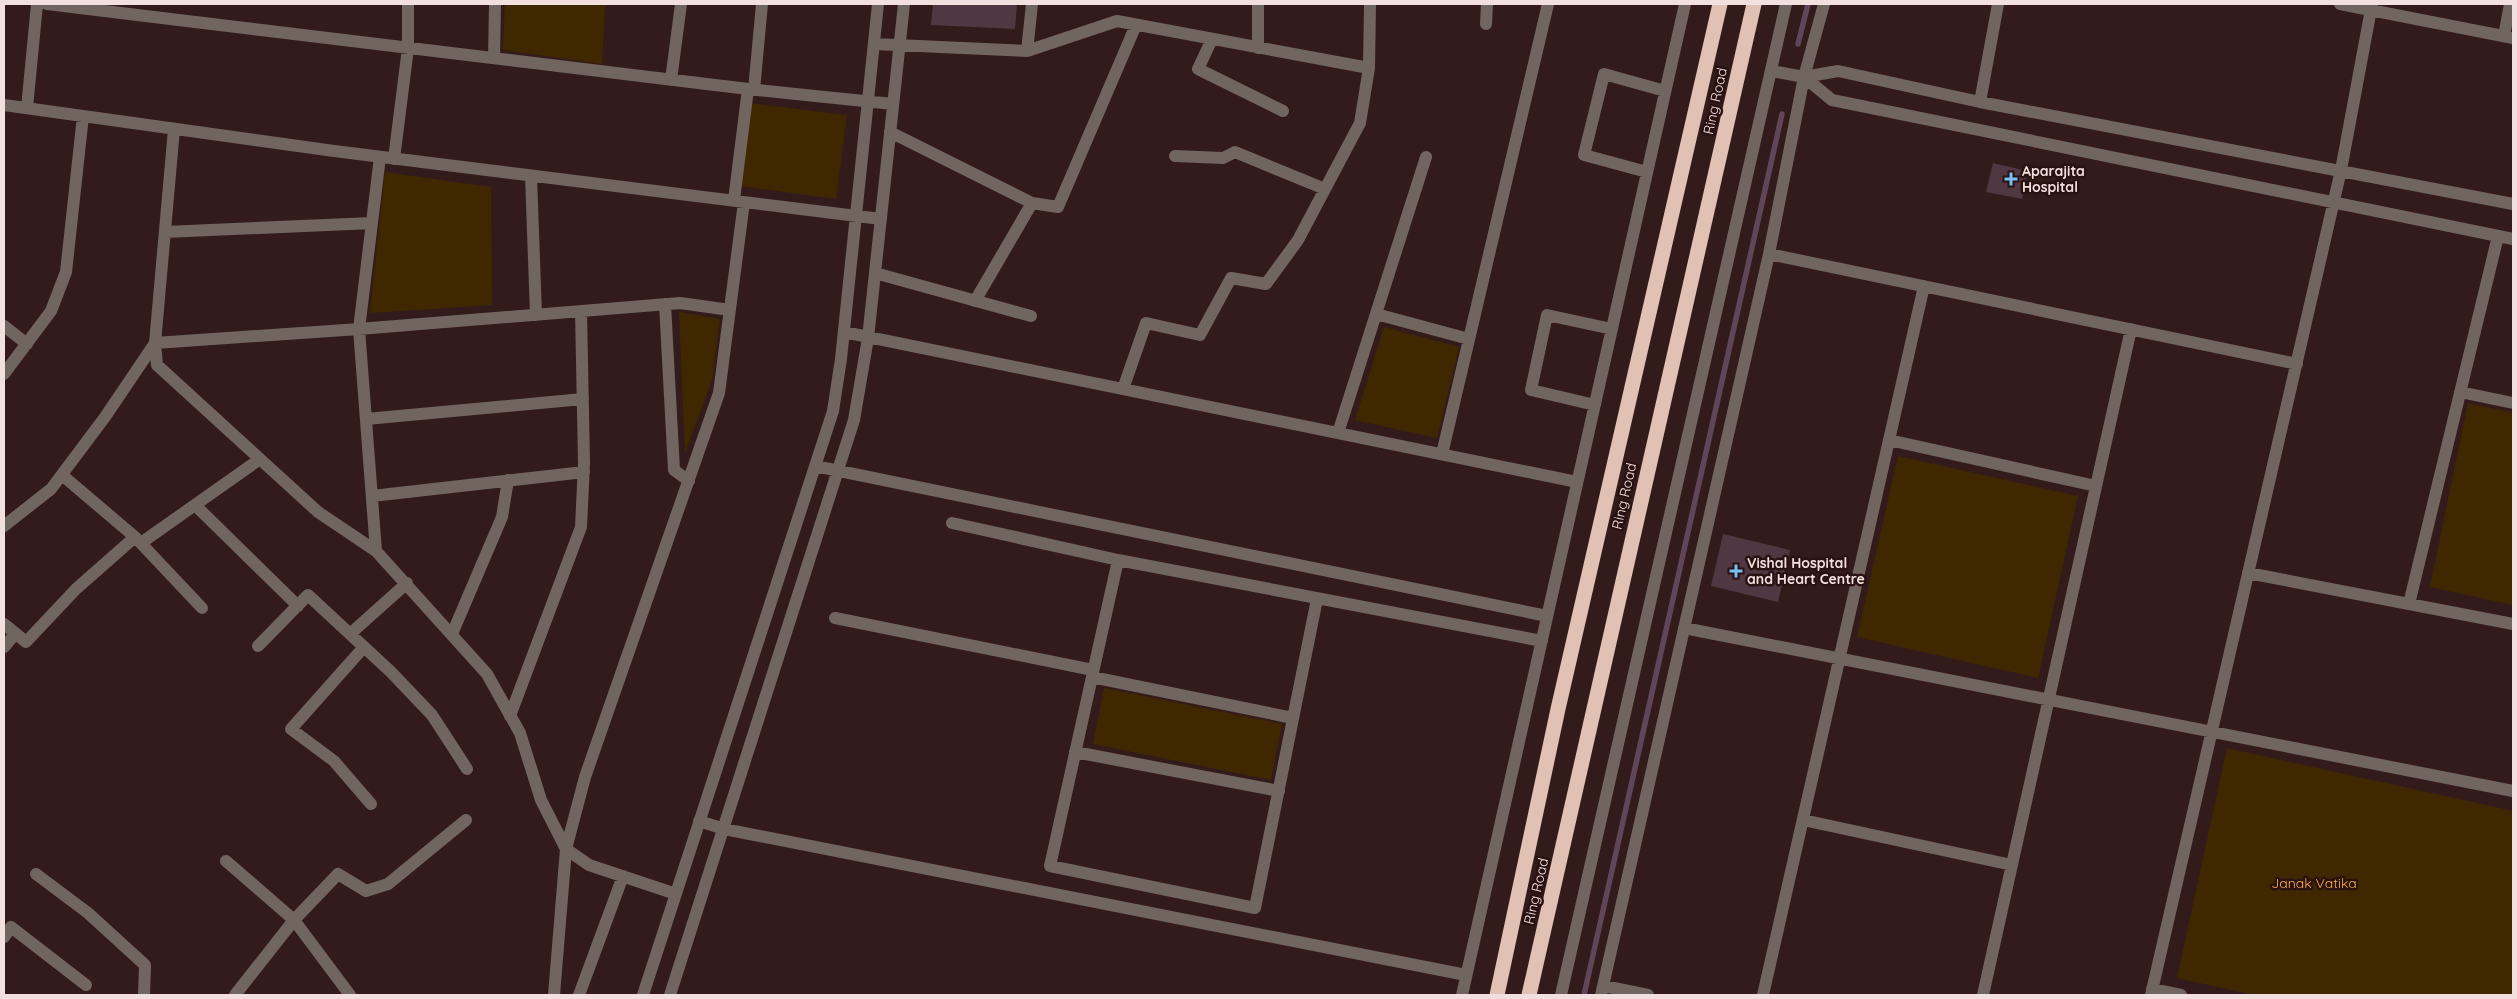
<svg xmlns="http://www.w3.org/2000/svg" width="2517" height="999" font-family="Quicksand,sans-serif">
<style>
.green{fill:#3f2800}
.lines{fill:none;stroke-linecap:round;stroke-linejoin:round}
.stream{stroke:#60455b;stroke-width:5.5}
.building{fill:#513741}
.minor{stroke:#71655f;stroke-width:12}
.highway{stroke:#e0c1b3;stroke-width:15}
.poi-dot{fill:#77bff7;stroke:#2a1112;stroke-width:2}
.labels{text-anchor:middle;stroke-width:5;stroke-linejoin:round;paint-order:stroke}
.street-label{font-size:14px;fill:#f2e0df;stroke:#2a1112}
.poi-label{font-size:14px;font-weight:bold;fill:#f2e0df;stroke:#2a1112;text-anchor:start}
.park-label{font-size:14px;fill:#f9b139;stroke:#2a1112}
</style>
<rect width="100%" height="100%" fill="#341b1b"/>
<path class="green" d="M505 4H605L602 64 503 50Z
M750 103 847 115 836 199 740 186Z
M385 172 491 187 492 305 370 313Z
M679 312 720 319 712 380 685 453Z
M1384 327 1459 347 1437 438 1355 420Z
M2468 403 2513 413V605L2430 587Z
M1898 456 2078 496 2038 678 1857 637Z
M1104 688 1282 724 1271 780 1093 744Z
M2227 748 2513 811V995H2254L2177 978Z"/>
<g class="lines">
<path class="stream" d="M1798 44 1808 4
M1584 995 1782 114"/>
</g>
<path class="building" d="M933 4H1017L1015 29 931 25Z
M1993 163 2027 171 2022 199 1986 192Z
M1723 534 1790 550 1778 602 1711 586Z"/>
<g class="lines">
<path class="minor" d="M47 4 748 89 893 104
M2340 4 2513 38
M1486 24 1487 4
M2504 36 2510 4
M1212 39 1198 69 1283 111
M874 44 1027 51 1117 21 1369 68
M1258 48V4
M1027 51 1032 4
M494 58 495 4
M1772 71 1804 77 1838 71 1980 102 2513 204
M1804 77 1832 100 2513 239
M671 80 681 4
M754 90 762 4
M1980 102 1998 4
M4 105 334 151 881 219
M27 108 37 4
M174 129 155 343 157 365 318 512 376 551 487 674 520 733 541 800 566 849 554 995
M890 132 1032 203 1058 207 1136 25
M1175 156 1223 158 1235 152 1325 189
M394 159 408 48V4
M1647 172 1584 155 1604 74 1665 91
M531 176 536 315
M734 200 748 89
M165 232 372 223
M1769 254 2297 364
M875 273 1031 316
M975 301 1032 203
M665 304 674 470 689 481
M1376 314 1469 339
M4 326 27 344
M844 332 1577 482
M155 343 359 329 680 303 730 310
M4 374 51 311 66 272 83 116
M1123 389 1146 323 1200 335 1231 278 1266 284 1298 240 1360 123 1369 68 1370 4
M2460 392 2513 403
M1595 405 1531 390 1547 315 1612 329
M366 419 583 399
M1338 433 1426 157
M1889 440 2096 486
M1442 454 1548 4
M815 466 1547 616
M62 475 135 537 202 608
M372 496 584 472
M195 505 298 606
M952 523 1118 560 1542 641
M4 526 51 489 105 417 155 343
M141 543 260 459
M376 551 359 329 380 157
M1118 560 1050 866 1255 908 1317 599
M2248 573 2513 624
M2409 604 2498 236
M835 618 1093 670
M4 624 26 642 76 589 135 537
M1684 628 2513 791
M350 634 407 583
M452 634 502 517 508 480
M258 646 308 595 391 672 432 715 467 769
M4 647 15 634
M364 647 291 729 334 761 371 804
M1092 677 1293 718
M510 716 581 527 584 463 581 311
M1075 752 1279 791
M1803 820 2012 865
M699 821 724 829 1466 975
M226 861 294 920 350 995
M36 874 88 913 145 965 144 995
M676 894 589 865 566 849 585 777 719 393 744 202
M4 937 11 927 86 985
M1604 986 1648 995
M2152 989 2181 995
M235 995 294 920 338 874 366 891 388 884 466 820
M579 995 623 876
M643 995 833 411 841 359 878 4
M670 995 854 420 868 338 904 4
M1462 995 1685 4
M1561 995 1786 4
M1601 995 1769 254 1804 77 1824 4
M1763 995 1924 286
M1983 995 2131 329
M2151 995 2341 170 2372 4"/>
<path class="highway" d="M1497 995 1558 709 1720 4
M1529 995 1754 4"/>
</g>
<g class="poi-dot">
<path d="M2008.5 171.5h5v5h5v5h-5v5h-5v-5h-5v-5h5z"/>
<path d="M1733.5 563.5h5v5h5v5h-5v5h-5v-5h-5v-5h5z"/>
</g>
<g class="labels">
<g class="street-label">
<text transform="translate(1715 101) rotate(-78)" y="5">Ring Road</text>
<text transform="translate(1624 496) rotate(-77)" y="5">Ring Road</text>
<text transform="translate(1536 891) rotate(-77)" y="5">Ring Road</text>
</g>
<g class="poi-label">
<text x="2022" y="176">Aparajita<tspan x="2022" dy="16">Hospital</tspan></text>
<text x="1747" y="568">Vishal Hospital<tspan x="1747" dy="16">and Heart Centre</tspan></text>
</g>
<g class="park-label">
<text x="2314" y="888">Janak Vatika</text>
</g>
</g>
<rect width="2517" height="999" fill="none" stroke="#f2e0df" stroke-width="10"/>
</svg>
